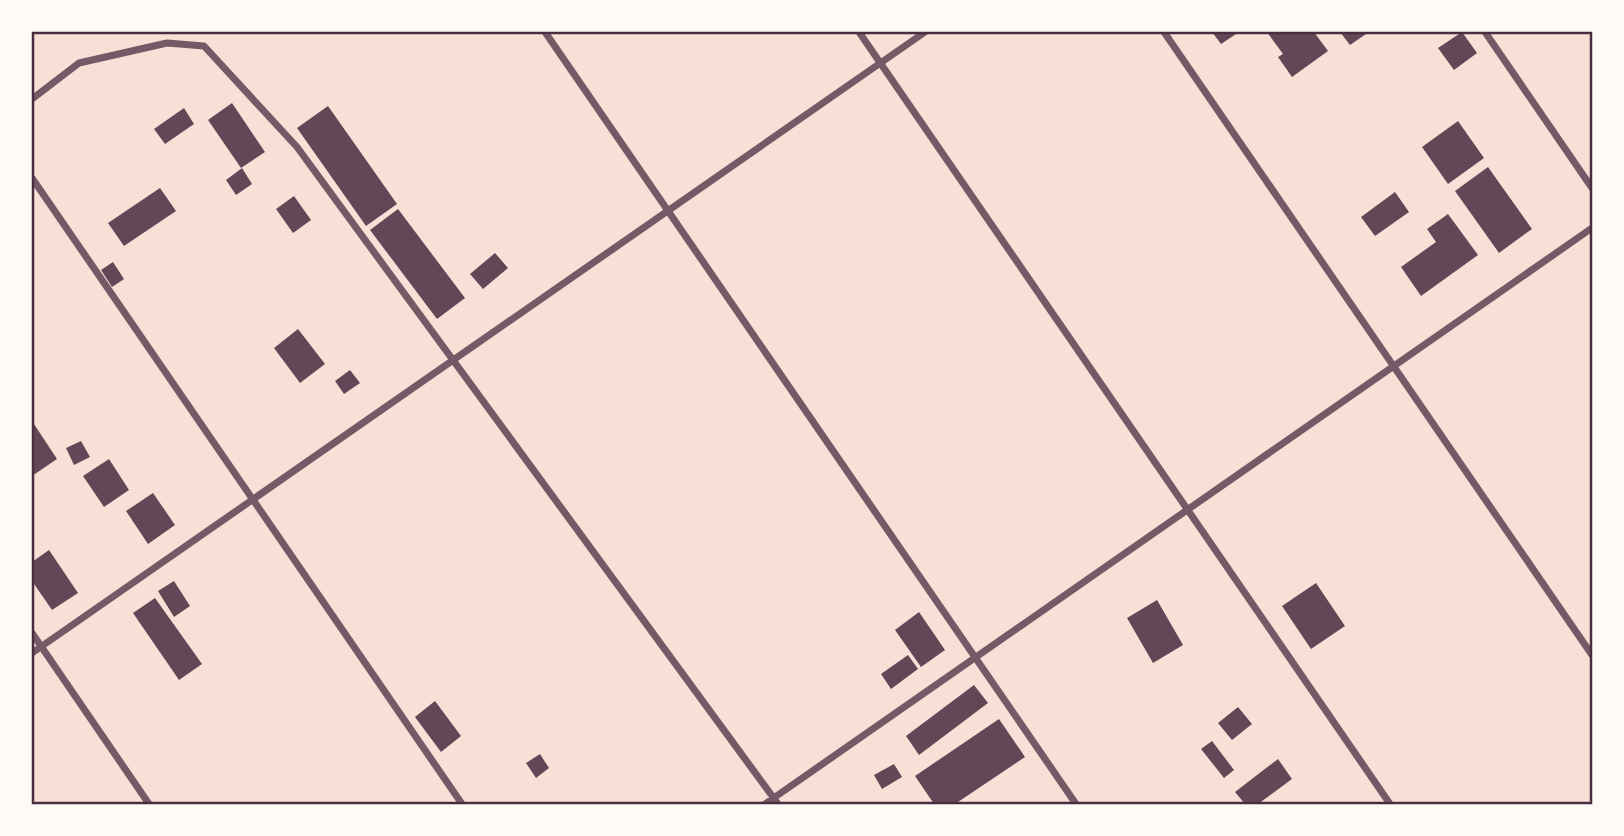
<svg xmlns="http://www.w3.org/2000/svg" width="1624" height="836" font-family="'Nunito Sans',sans-serif">
<style>
.building{fill:#644757}
.lines{fill:none;stroke-linecap:round;stroke-linejoin:round}
.minor{stroke:#755966;stroke-width:7}
.neatline{fill:none;stroke:#4a2c40;stroke-width:2.5}
</style>
<rect width="100%" height="100%" fill="#f7e1d7"/>
<path class="building" d="M1212 32H1239L1221 44Z
M1267 32H1314L1328 51 1292 77 1278 57 1283 54Z
M1340 32H1369L1350 45Z
M1462 32 1477 53 1454 70 1438 48Z
M232 103 265 152 241 168 208 120Z
M328 106 397 204 366 226 297 128Z
M184 108 194 124 165 144 154 129Z
M1458 121 1484 158 1448 184 1422 147Z
M1488 167 1532 229 1499 253 1455 191Z
M242 168 252 184 236 195 226 180Z
M160 188 176 211 124 246 108 223Z
M1395 192 1409 212 1375 236 1361 217Z
M294 196 311 220 293 233 276 209Z
M398 209 465 298 437 319 370 230Z
M1448 214 1478 255 1421 296 1401 267 1436 242 1427 229Z
M495 253 508 268 483 289 470 274Z
M113 262 124 279 112 287 101 270Z
M298 329 325 364 300 383 274 348Z
M350 370 360 383 344 394 335 381Z
M32 421 57 459 32 476Z
M81 441 90 457 74 465 66 448Z
M109 459 129 490 104 507 83 476Z
M153 493 175 525 148 544 126 511Z
M49 550 78 593 52 610 32 581V562Z
M174 581 190 606 174 617 158 591Z
M1316 583 1345 626 1311 649 1282 606Z
M155 598 202 664 179 680 133 613Z
M1157 600 1183 645 1153 663 1127 618Z
M919 612 945 650 921 667 895 630Z
M908 655 918 669 891 689 881 674Z
M974 685 988 703 919 755 906 736Z
M435 701 461 736 441 752 415 717Z
M1238 707 1252 724 1232 740 1218 723Z
M999 719 1025 757 955 804H934L915 776Z
M1212 741 1234 770 1224 778 1201 749Z
M540 754 549 768 536 778 526 763Z
M1278 759 1292 779 1258 804H1245L1235 792Z
M894 764 902 777 882 789 874 775Z"/>
<g class="lines">
<path class="minor" d="M545 32 1076 804
M859 32 1390 804
M1164 32 1592 655
M1485 32 1592 188
M32 99 79 63 167 43 204 46 297 147 778 804
M32 178 462 804
M32 633 149 804
M32 653 925 32
M765 804 1592 228"/>
</g>
<rect width="1624" height="836" fill="none" stroke="#fffaf5" stroke-width="66"/>
<rect x="33" y="33" width="1558" height="770" class="neatline"/>
</svg>
